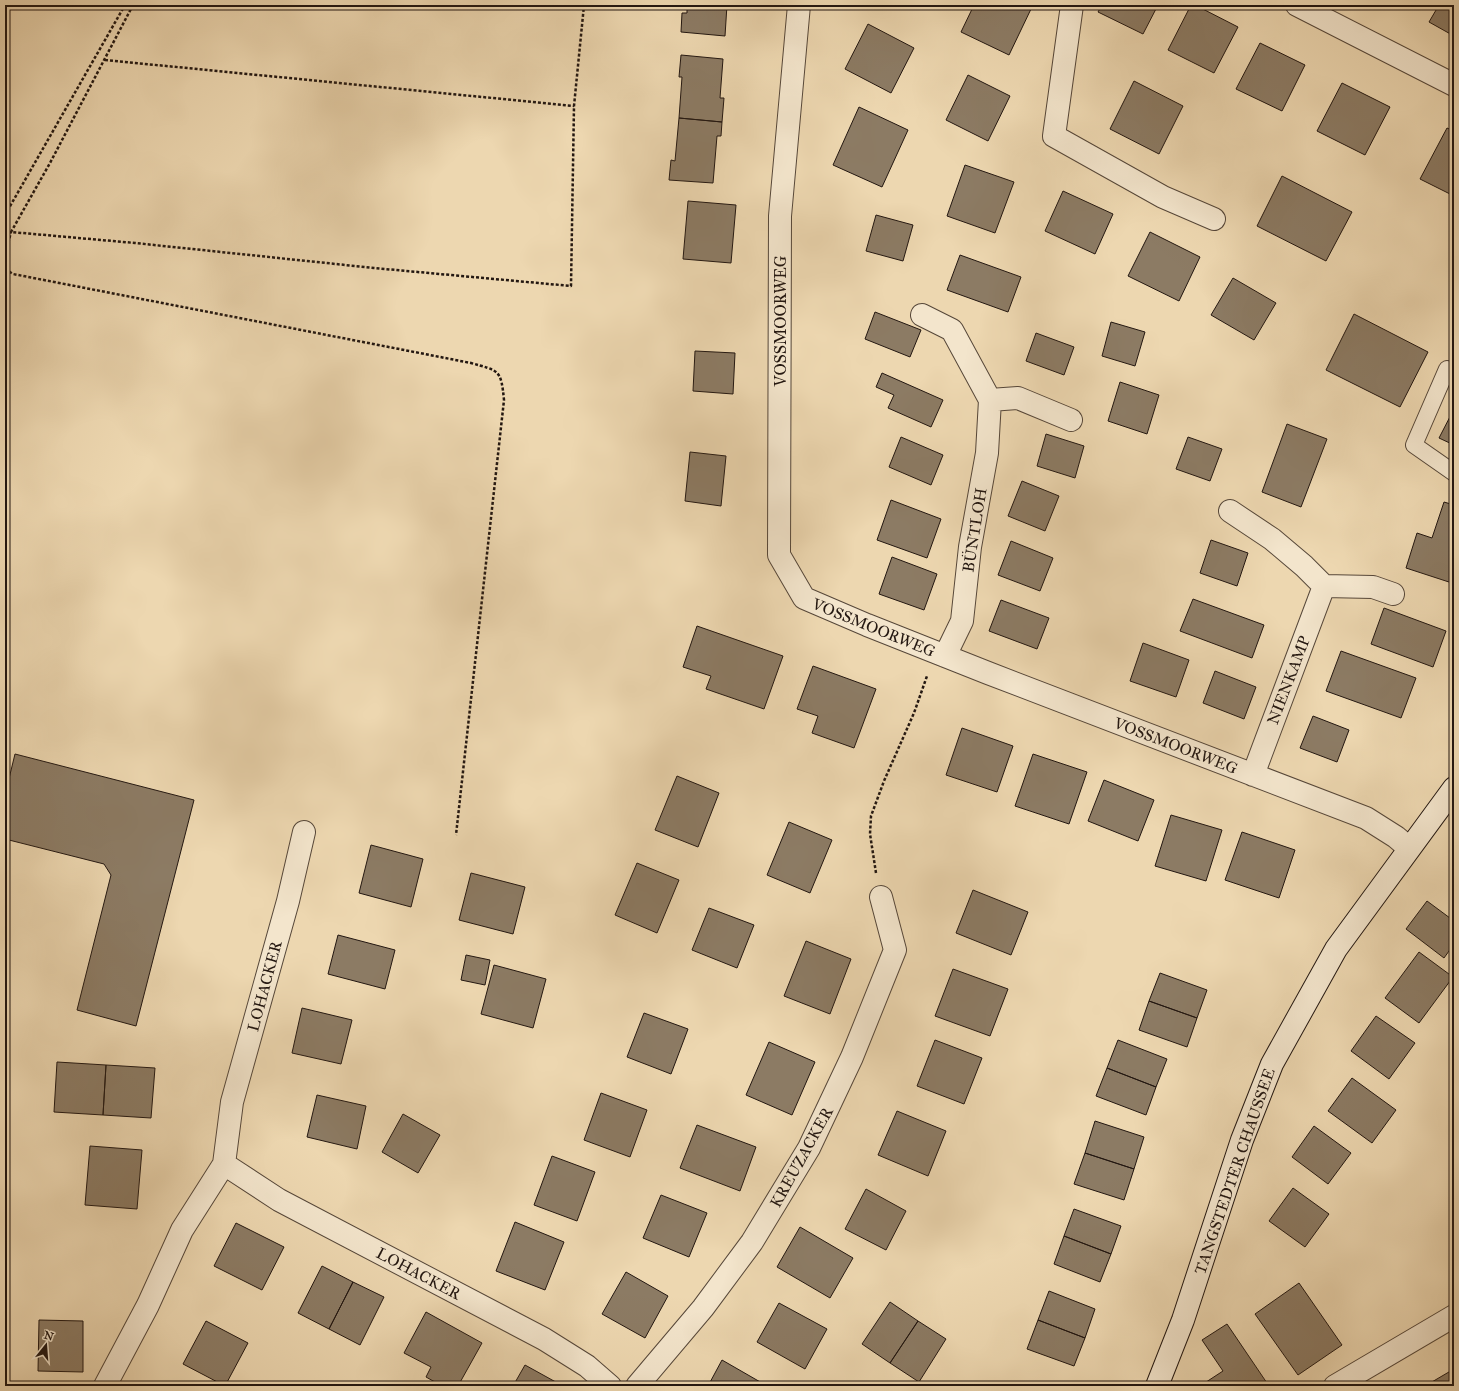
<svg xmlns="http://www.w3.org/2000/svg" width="1459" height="1391" font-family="'IM FELL Great Primer',serif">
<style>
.building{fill:#8c7b64;stroke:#231711}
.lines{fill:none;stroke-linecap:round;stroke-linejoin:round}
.lane-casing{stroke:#564739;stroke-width:18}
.street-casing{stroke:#564739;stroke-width:24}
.secondary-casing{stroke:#231711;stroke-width:24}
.path{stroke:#231711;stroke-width:2.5;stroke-dasharray:3 2;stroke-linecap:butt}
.lane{stroke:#f3e5cc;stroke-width:16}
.street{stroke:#f3e5cc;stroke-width:22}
.secondary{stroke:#f3e5cc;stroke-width:22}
.labels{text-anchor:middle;stroke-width:4;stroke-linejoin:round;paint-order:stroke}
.street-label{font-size:16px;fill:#231711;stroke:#f3e5cc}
</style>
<rect width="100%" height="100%" fill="#edd7b0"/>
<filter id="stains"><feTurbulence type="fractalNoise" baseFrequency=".005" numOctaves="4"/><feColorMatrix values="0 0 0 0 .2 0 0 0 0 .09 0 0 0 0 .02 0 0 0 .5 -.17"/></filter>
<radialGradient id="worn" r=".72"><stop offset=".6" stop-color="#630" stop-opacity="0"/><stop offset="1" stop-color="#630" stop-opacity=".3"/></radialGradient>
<path class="building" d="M687 5H727L725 36 681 32 682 13H687Z
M974 5H1023L1031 9 1009 55 961 32Z
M1102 5H1158L1143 34 1098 12Z
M1191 5H1195L1238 27 1214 73 1168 50Z
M1439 5H1454V36L1429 22Z
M868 24 914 48 891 93 845 69Z
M1260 43 1305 65 1282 111 1236 89Z
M681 55 723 59 720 98H724L722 122 679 118 682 77H679Z
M968 75 1010 96 988 141 946 120Z
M1134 81 1183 106 1159 154 1110 129Z
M1342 83 1390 107 1365 155 1317 131Z
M859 107 908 130 882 187 833 165Z
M679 118 722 122 721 136H717L713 183 669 180 671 160 675 161Z
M1447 128 1454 131V196L1420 179Z
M965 165 1014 182 995 233 947 216Z
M1282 176 1352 212 1326 261 1257 226Z
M1063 191 1113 214 1095 254 1045 231Z
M688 201 736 205 731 263 683 259Z
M876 215 913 225 903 261 866 251Z
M1150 232 1200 257 1179 301 1128 276Z
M960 255 1021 277 1008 312 947 290Z
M1233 278 1276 303 1254 340 1211 315Z
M875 312 921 330 910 357 865 339Z
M1354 314 1428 352 1400 407 1326 370Z
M1111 322 1145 332 1135 366 1102 356Z
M1036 333 1074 347 1064 375 1026 361Z
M695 351 735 353 733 394 693 391Z
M882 373 943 400 931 427 888 408 894 395 876 387Z
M1120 382 1159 395 1147 434 1108 421Z
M1454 409V445L1439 438Z
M1287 424 1327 439 1301 507 1262 492Z
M1046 434 1084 446 1075 478 1037 466Z
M901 437 943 455 931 485 889 467Z
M1188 437 1222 449 1210 481 1176 469Z
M690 452 726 456 721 506 685 501Z
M1022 481 1059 496 1045 531 1008 516Z
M891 500 941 519 927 558 877 540Z
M1444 502 1454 505V578L1452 583 1406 568 1417 533 1432 538Z
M1211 540 1248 553 1237 586 1200 573Z
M1011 541 1053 558 1040 591 998 575Z
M892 557 937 574 924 610 879 594Z
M1193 599 1264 625 1252 658 1180 631Z
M1001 600 1049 618 1037 649 989 631Z
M1384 608 1446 631 1433 667 1371 644Z
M697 626 783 656 764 709 706 689 711 676 683 667Z
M1143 643 1189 660 1176 697 1130 681Z
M1341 651 1416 678 1401 718 1326 691Z
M813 666 876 689 854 748 812 733 818 716 797 709Z
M1215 671 1256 687 1244 719 1203 703Z
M1313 716 1349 730 1337 762 1300 748Z
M962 728 1013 746 997 792 946 775Z
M15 754 194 800 136 1026 77 1010 111 875 104 864 5 839V795Z
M1033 754 1087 772 1069 824 1015 806Z
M677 776 719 793 698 847 655 830Z
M1104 780 1154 800 1138 841 1088 821Z
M1171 815 1222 830 1206 881 1155 866Z
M789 822 832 840 810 893 767 875Z
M1242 832 1295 850 1279 898 1225 880Z
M371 845 423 859 411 907 359 893Z
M637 863 679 880 657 933 615 915Z
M471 873 525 887 513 934 459 920Z
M973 890 1028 912 1011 955 956 933Z
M1427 901 1454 921V944L1444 958 1406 929Z
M709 908 754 925 737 968 692 950Z
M338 935 395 950 385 989 328 974Z
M806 941 851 959 830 1014 784 996Z
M1419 952 1453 977 1419 1023 1385 998Z
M466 955 490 960 485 985 461 980Z
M494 965 546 979 533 1028 481 1014Z
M953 969 1008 989 990 1036 935 1016Z
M1160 973 1207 990 1197 1018 1149 1001Z
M1149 1001 1197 1018 1187 1047 1139 1030Z
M302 1008 352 1020 341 1064 292 1053Z
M644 1013 688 1029 671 1074 627 1057Z
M1376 1016 1415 1043 1389 1079 1351 1051Z
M935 1040 982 1058 964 1104 917 1086Z
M1118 1040 1167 1059 1156 1087 1107 1068Z
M769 1042 815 1062 792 1115 746 1095Z
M57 1062 106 1065 103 1115 54 1112Z
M106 1065 155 1068 151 1118 103 1115Z
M1107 1068 1156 1087 1146 1115 1096 1096Z
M1352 1078 1396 1110 1372 1143 1328 1111Z
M601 1093 647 1110 630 1157 584 1140Z
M317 1095 366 1106 357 1149 307 1137Z
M897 1111 946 1131 928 1176 878 1155Z
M403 1114 440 1135 418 1173 382 1152Z
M1095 1121 1144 1137 1134 1169 1085 1153Z
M697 1125 756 1147 740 1191 680 1168Z
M1314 1126 1351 1153 1328 1184 1292 1157Z
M90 1146 142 1150 137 1209 85 1205Z
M1085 1153 1134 1169 1124 1200 1074 1184Z
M552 1156 595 1172 577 1221 534 1205Z
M1293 1188 1329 1214 1305 1247 1269 1221Z
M866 1189 906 1211 886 1250 845 1229Z
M661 1195 707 1213 689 1257 643 1238Z
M1074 1209 1121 1226 1111 1254 1064 1236Z
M515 1222 564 1242 545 1290 496 1271Z
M236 1223 284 1247 262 1290 214 1266Z
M800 1227 853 1258 830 1298 777 1267Z
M1064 1236 1111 1254 1100 1282 1054 1264Z
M322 1266 353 1282 329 1329 298 1313Z
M626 1272 668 1296 645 1338 602 1314Z
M353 1282 384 1297 360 1345 329 1329Z
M1299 1283 1342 1345 1298 1375 1255 1314Z
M1049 1291 1095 1309 1085 1338 1038 1320Z
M890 1302 918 1321 890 1363 862 1344Z
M779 1303 827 1329 805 1369 757 1342Z
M426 1312 482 1343 458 1386H442L426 1377 431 1367 404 1353Z
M39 1320 83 1321V1372L38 1371Z
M1038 1320 1085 1338 1074 1366 1027 1349Z
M206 1321 248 1343 225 1386 183 1364Z
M918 1321 946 1339 919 1382 890 1363Z
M1227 1324 1269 1386H1200L1223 1371 1202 1340Z
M722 1360 762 1383 761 1386H708Z
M525 1365 563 1386H513Z
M1454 1369V1386H1425Z"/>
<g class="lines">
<defs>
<path id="lane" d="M1447 369 1414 445 1454 473"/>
<path id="street" d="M799 5 780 216 779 555 804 598 867 625 988 673 1366 818 1396 837 1409 848
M1072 5 1054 136 1163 197 1214 219
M1297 5 1454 85
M922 315 952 330 990 400 987 453 970 547 962 621 945 656
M990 400 1018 398 1071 420
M1230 511 1272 539 1304 566 1324 586
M1253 775 1324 586 1373 587 1393 594
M304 832 288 901 232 1102 224 1164 279 1200 544 1339 587 1366 610 1386
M105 1386 148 1305 182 1230 224 1164
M637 1386 703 1308 752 1242 809 1148 852 1057 895 950 881 897
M1335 1386 1454 1316"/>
<path id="secondary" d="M1157 1386 1183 1320 1242 1140 1272 1064 1336 949 1454 788"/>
</defs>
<use href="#lane" class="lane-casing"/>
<use href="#street" class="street-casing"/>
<use href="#secondary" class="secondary-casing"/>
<path class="path" d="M133 5 50 163 11 232 135 243 374 268 571 286 574 106 584 5
M105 60 574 106
M5 215 125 5
M5 235 11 232 5 256
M5 269 13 274 471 363C499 371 501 369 504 400L456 835
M876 873 870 834 871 816 884 781 914 713 927 676"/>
<use href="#lane" class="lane"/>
<use href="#street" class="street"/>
<use href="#secondary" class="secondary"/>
</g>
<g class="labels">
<g class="street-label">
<text transform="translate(780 321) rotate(-90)" y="6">VOSSMOORWEG</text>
<text transform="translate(974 530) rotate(-81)" y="6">BÜNTLOH</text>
<text transform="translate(874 627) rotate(22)" y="6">VOSSMOORWEG</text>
<text transform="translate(1288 680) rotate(-69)" y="6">NIENKAMP</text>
<text transform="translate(1176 745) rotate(21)" y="6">VOSSMOORWEG</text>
<text transform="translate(264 986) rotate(-75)" y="6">LOHACKER</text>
<text transform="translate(801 1157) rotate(-61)" y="6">KREUZACKER</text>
<text transform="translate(1234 1171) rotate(-71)" y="6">TANGSTEDTER CHAUSSEE</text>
<text transform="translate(419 1273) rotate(28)" y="6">LOHACKER</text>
</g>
</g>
<rect width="1459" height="1391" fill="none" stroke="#edd7b0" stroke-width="20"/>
<rect x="6" y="6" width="1447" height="1379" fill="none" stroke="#231711" stroke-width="2"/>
<rect x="10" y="10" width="1439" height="1371" fill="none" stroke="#231711"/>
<g transform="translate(46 1345) rotate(17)" stroke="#f3e5cc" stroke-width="3" paint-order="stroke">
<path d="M0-3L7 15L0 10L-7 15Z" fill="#231711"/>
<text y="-6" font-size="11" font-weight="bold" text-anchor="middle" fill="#231711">N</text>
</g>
<rect width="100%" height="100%" filter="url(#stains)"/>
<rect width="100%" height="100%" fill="url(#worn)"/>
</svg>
